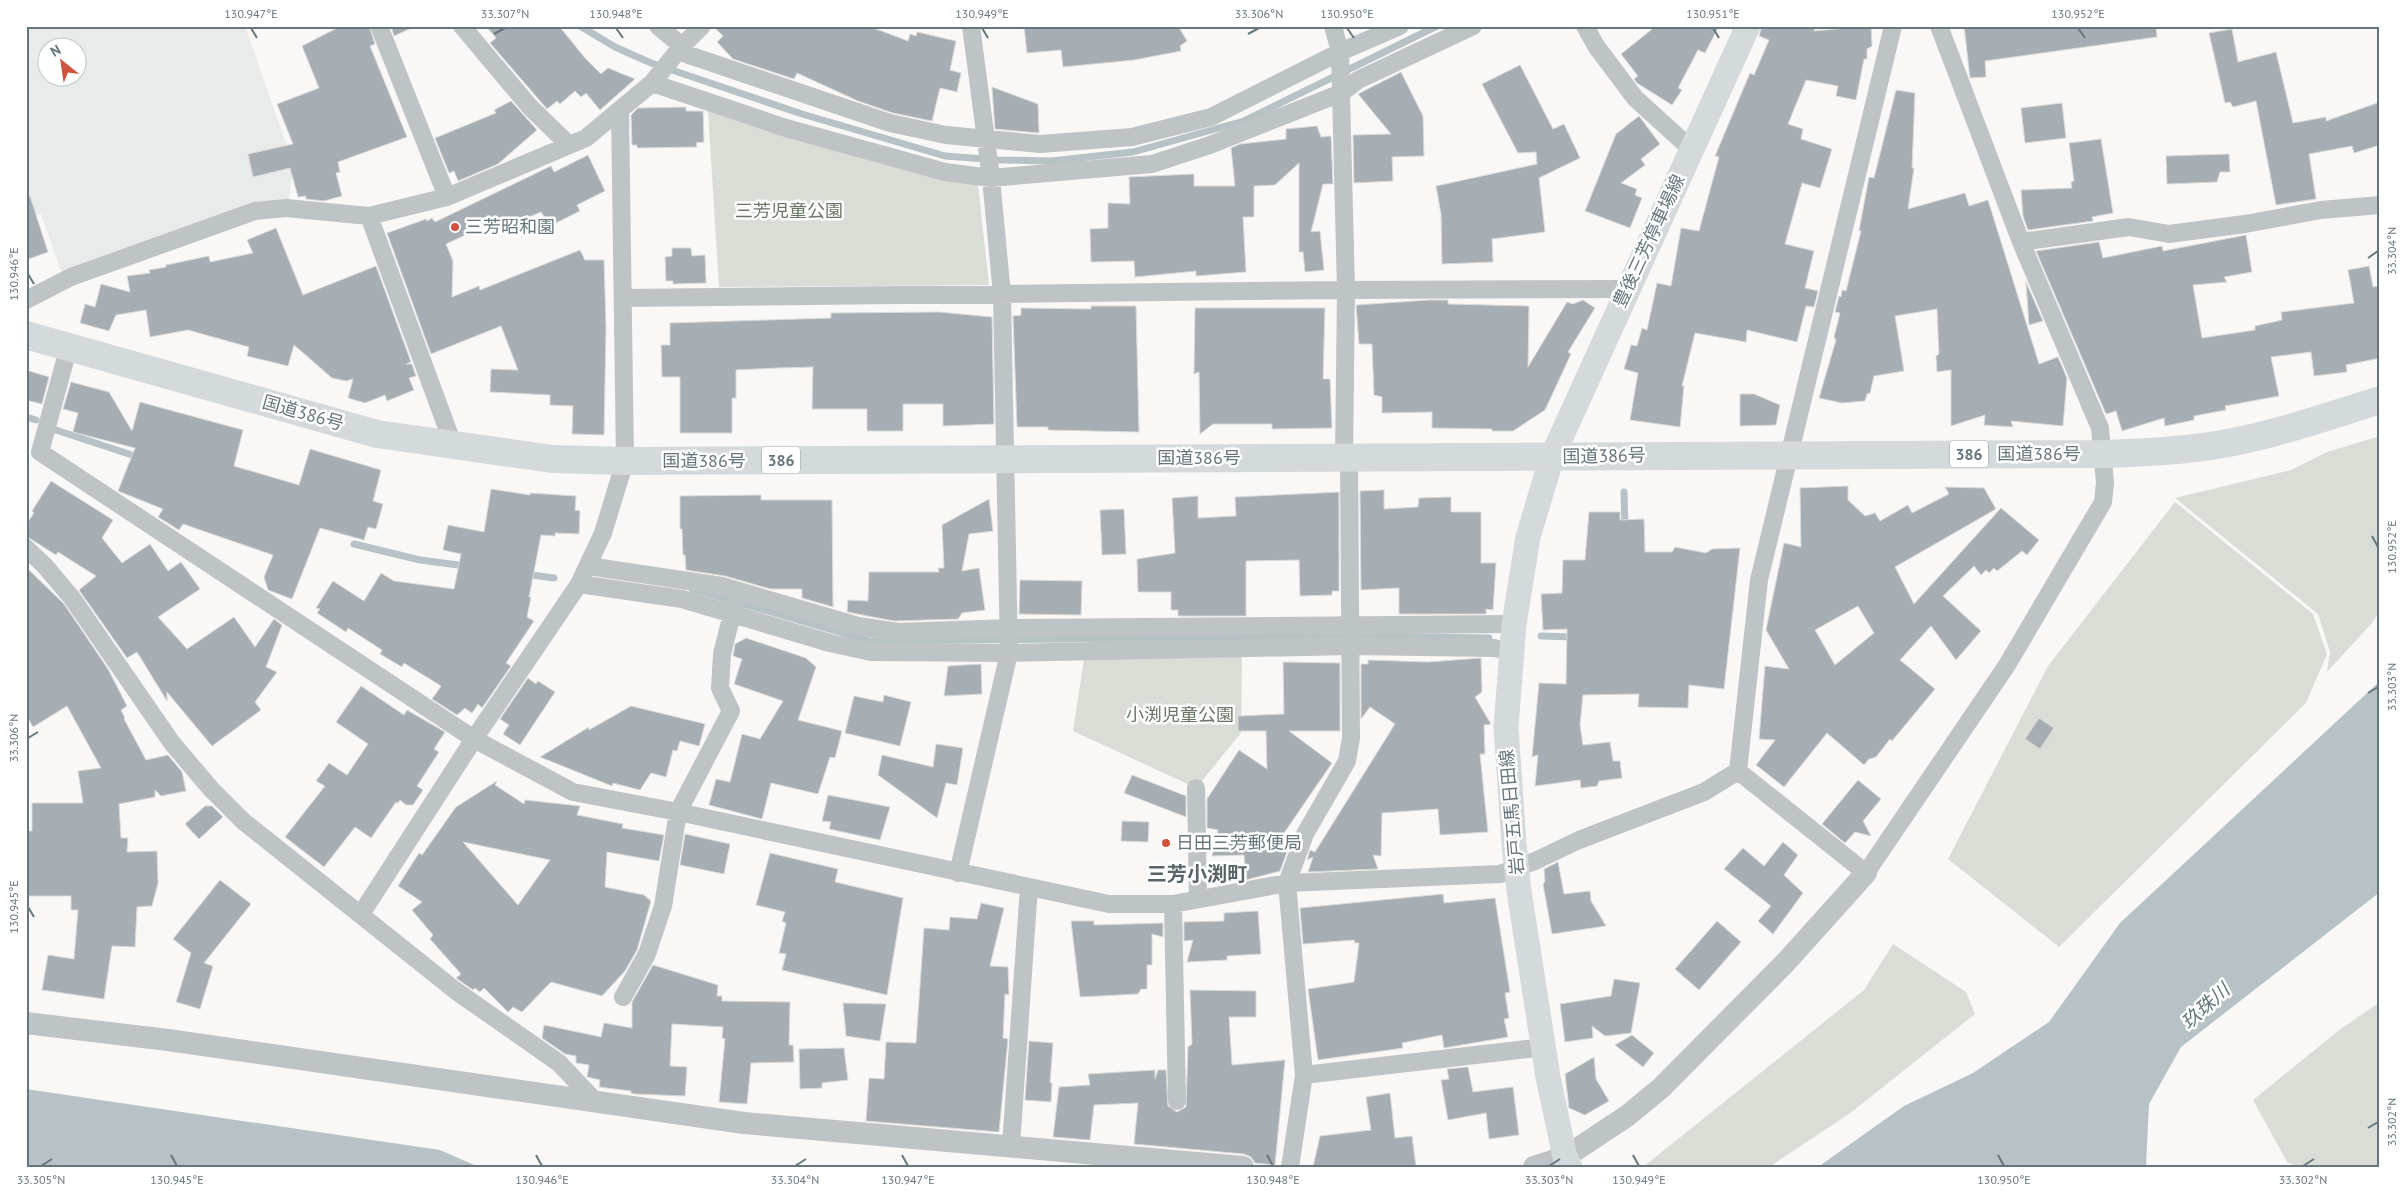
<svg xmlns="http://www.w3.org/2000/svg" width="2406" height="1193" font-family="'PT Sans','Noto Sans JP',sans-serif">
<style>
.built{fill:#e9eaea;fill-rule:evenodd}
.green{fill:#d9ddd6}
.water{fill:#b6c2c5}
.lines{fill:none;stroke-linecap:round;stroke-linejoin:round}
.stream{stroke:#b6c2c5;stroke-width:7}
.building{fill:#a6aeb3;stroke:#dadad9;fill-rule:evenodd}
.minor{stroke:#bec3c6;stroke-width:18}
.tertiary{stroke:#bec3c6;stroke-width:22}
.secondary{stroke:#d4d9db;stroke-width:25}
.trunk{stroke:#d4d9db;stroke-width:28}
.ticks{fill:none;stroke:#66767e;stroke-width:2}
.poi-dot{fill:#d1523e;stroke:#fff;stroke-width:2}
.labels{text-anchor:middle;stroke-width:5;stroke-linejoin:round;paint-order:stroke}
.shield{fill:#fff;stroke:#949fa5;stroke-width:1}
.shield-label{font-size:16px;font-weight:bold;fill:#66767e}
.park-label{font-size:18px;fill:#6a7765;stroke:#fff}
.poi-label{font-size:18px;fill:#66767e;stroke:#fff;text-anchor:start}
.street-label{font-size:18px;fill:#66767e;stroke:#fff}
.water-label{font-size:19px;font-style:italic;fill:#617578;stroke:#fff}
.quarter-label{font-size:20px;font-weight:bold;fill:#58646a;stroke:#fff}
.neatline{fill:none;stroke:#66767e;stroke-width:2}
.ticks-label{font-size:12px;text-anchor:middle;fill:#66767e}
</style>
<rect width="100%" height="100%" fill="#f9f8f7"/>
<path class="built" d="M26 26H245L293 163 289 200 62 274 41 214 26 218ZM48 48H78V78H48Z"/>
<path class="green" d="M708 111 978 184 989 285 719 287Z
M2380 436V611L2372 623 2327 672 2330 652 2318 614 2175 498 2291 470 2327 452Z
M2175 502 2313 614 2327 654 2306 703 2059 947 1948 859 2048 666Z
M1242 655 1241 733 1196 788 1073 731 1084 659Z
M1893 944 1966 992 1975 1014 1849 1114 1769 1167H1643L1864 990Z
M2380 1002V1167H2298L2287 1162 2253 1100 2338 1031Z"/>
<path class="water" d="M2380 681V892L2181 1047 2149 1104 2146 1167H1818L1904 1106 1973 1073 2049 1022 2120 923Z
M26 1089 440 1150 479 1167H26Z"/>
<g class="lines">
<path class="stream" d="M580 26 615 47 651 63 802 114 945 156 999 160 1051 161 1133 152 1244 121 1437 26
M26 417 36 420
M56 430 141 458
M1624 492 1625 529
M354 544 420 560 466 566
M524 574 554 578
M692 589 870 641 1351 636 1489 638
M1541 636 1574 637"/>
</g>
<path class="building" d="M341 26H369L375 44 370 46 407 137 338 162 340 172 336 173 342 196 324 201 306 199V196L298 197 290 168 253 177 248 154 293 144 277 104 319 88 302 46Z
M391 26H416L394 36Z
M486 26H559L585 58 601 74 608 68 635 79 600 110 586 93 581 97 575 91 560 104 557 101 547 109 490 43 496 38Z
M713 26H868L908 41 910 34 916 36 917 32 956 41 950 70 961 73 957 92 940 88 932 121 893 113 858 101 797 73 794 79 733 59 717 42 723 36Z
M1024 26H1178L1187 41 1180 46 1181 51 1134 60 1063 67 1061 50 1027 53Z
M1656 26H1719L1705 53 1698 50 1678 88 1682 90 1672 105 1637 83 1634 79 1638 76 1621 54Z
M1762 26H1816L1814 31 1871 26 1872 46 1867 49V59H1864L1856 100 1836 96 1838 86 1806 80 1788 124 1803 129 1801 139 1832 149 1820 188 1802 183 1785 244 1814 251 1805 288 1818 291 1814 307 1806 306 1797 342 1747 330 1746 342 1695 333 1682 386H1684L1680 427 1630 420 1638 373 1624 369 1631 345 1637 346 1642 328 1647 330 1657 283 1671 286 1681 228 1699 231 1719 157 1715 156 1750 73 1754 75 1769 40 1759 36Z
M1964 26H2156L2157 37 1985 61 1986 77 1970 78Z
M2232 29 2238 62 2276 52 2293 123 2326 117V121L2380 102V145L2354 153 2352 146 2309 154 2316 199 2276 205 2256 101 2233 107 2230 102 2225 103 2209 33Z
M1520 65 1553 129 1564 124 1580 158 1539 178 1545 232 1492 239 1493 262 1442 264 1441 214 1436 186 1537 164 1536 152 1518 153 1482 84Z
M1401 72 1423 116 1424 156 1392 157 1393 181 1354 183 1353 135 1391 134 1358 94Z
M992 87 1038 104 1039 133 995 129Z
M1896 90 1915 93 1912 168H1914L1908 209 1965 193 1969 206 1988 200 2039 364 2058 357 2067 378 2063 426 2011 421 2013 427 1984 425 1985 415 1951 426V370L1937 372 1936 356 1939 354 1937 309 1895 316 1904 371 1874 376 1870 393 1867 394 1865 401 1842 403 1819 398 1836 340 1834 337 1840 313 1835 312 1839 296 1841 297 1842 290 1846 291 1861 231H1859L1869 177 1874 178Z
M511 101 537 130 498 164 458 181 454 171 449 173 435 138 496 113 494 110Z
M2062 103 2066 138 2025 143 2021 108Z
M686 107V111H703L704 142 696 143 697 147 637 148V145H632L631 115 638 108Z
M1639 116 1660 144 1641 159 1645 165 1621 183 1637 189 1635 195 1642 198 1630 228 1585 211 1616 134Z
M1317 126 1321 137 1331 136 1333 184H1323L1311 232 1320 231 1324 270 1305 272 1303 252H1299V163L1275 185 1254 186V217H1243L1246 272 1196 276V271L1135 277 1134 261 1091 262 1090 229 1108 228V203L1130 204 1129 177 1194 174V186H1235L1231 148 1240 144 1286 139V129Z
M2101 139 2113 213 2092 217 2093 221 2028 230 2023 216 2021 190 2072 188 2071 182 2074 181 2069 143Z
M2229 154 2230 172H2220L2217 182 2167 184 2166 156Z
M588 155 605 191 577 205 580 211 550 226 541 212 497 230 496 225 491 228 489 224 446 244 453 261 452 297 479 286 480 290 580 250 585 260H604L606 326 604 435 572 434 573 406 550 405V395L490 392 491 369 518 370 501 326 431 354 387 233 426 219 427 221 432 218 435 222 551 166 554 172Z
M30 196 48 252 26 260V197Z
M276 228 303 295 376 266 411 362 406 364H412L416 376 409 378 414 390 387 401 385 395 365 403 348 398 353 379 346 381 332 378 294 345 288 366 247 356 249 347 188 330 150 337 146 310 116 315 109 331 80 323 85 304 95 307 101 284 130 292 127 276 150 273 149 270 166 267V265L209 256 210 262 253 253 247 240Z
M2246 235 2252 272 2224 277 2227 282 2193 285 2202 338 2255 330V326L2282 320 2281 312 2354 303 2348 270 2369 266 2373 287 2380 286V358L2346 365 2347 372 2314 376 2311 352 2271 357 2279 396 2225 406 2226 410 2194 416V420L2165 426 2164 418 2122 431 2116 411 2106 414 2036 251 2099 242 2103 258 2162 246 2163 251Z
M672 248H691L692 256 705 255 706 283 673 284V281H666L665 257 672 256Z
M2026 282 2043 321 2029 325Z
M1429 300H1448V304L1529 306 1528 367 1567 302 1573 304 1583 300 1595 308 1568 352 1571 354 1545 410 1513 431H1492V429L1432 428V412L1382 413V397L1374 395 1372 344H1359L1356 305Z
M1091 306H1136L1139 432 1048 430V427H1017L1013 316 1021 315V308L1091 309Z
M1195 308H1325L1323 379H1330L1332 428 1272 429V424H1213L1200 434 1199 372 1194 374Z
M939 312 992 317 994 424 943 426V404H903V431H867V409H812L813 367 777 368 736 370V398H732V433H680V377H662L661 345H670V323L831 318V313Z
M26 370 49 377 42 404 26 400Z
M71 382 109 392 132 431 140 402 243 430 234 466 299 485 310 449 381 470 373 501 383 504 376 529 368 527 364 540 320 528 292 599 268 590 264 577 273 555 183 524 179 530 158 517 163 509 118 491 135 448 73 432 78 413 63 409Z
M1740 394H1754L1780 405 1776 425 1740 426Z
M51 481 113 520 102 538 122 563 150 544 168 571 181 562 200 589 158 617 187 649 234 617 255 647 274 619 282 625 266 667 277 672 255 702 261 710 212 746 167 692V701L137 652 127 658 79 590 96 576 58 552 56 555 26 536V525L34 513 32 511Z
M1848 486V500L1865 516 1875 513 1880 521 1908 505 1912 513 1949 494 1945 487 1984 488 1996 509 1895 567 1914 604 2001 508 2039 540 2027 555 2022 551 1997 571 1994 568 1989 573 1986 570 1981 575 1974 566 1943 596 1981 631 1956 660 1931 626 1900 660 1935 689 1892 741 1890 739 1876 757 1869 759 1864 765 1827 733 1784 787 1756 765 1775 740 1759 739 1765 666 1789 669 1766 630 1784 543 1801 547 1800 488ZM1858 606 1874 633 1835 665 1815 630Z
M491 489 530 495V493L576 496 575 510 580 511 579 534 555 533V536L541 535 529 597H531L527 617 534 621 506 663 511 666 482 708 478 704 472 713 465 708 457 715 432 699 441 686 404 663 402 667 380 654 382 650 348 628 346 632 317 613 320 609 316 608 333 581 364 601 381 573 394 581 454 589 461 554 443 550 448 525 484 532Z
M1384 490V509L1418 507 1419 498 1451 497V512H1481V563H1496L1493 610 1486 609V614H1399V588L1361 590 1360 491Z
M1339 492V591H1332V595L1300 596 1299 560 1246 561V616H1178V610H1171V592H1138L1137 559 1175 553 1172 498 1198 496V518L1236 516 1235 497Z
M761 495V500H832L833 607 802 598V589H770L725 576 686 570 685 555H683L682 529H680V496Z
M989 499 993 531 969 534 962 571 979 568 985 610 962 613 958 619 894 621 847 612 848 600 868 601 869 572H939L938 568H944L942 525Z
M1124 509 1126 554 1102 555 1100 510Z
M1589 512H1620V520L1644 519 1645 552H1672L1675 547 1706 553 1712 549 1740 548 1724 689 1689 685 1688 708 1638 707 1639 694 1583 695 1580 725 1583 745 1610 742 1613 761H1620L1622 778 1599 781 1597 786 1581 788 1580 780 1535 786 1538 755 1532 757 1539 683 1566 684 1567 629 1543 630 1541 594 1562 593 1563 560H1585Z
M26 567 64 604 108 669 127 706 121 710 125 718 124 719 146 760 168 755 182 772 186 791 161 796 155 790V797L119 804 121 838H128L127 852 157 851 158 883 152 906 137 907 135 947 112 946 104 999 42 990 48 955 74 959 78 910H71V896H26V831H32V803H83L78 771 101 768 67 706 33 727 26 715Z
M1020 580 1082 581 1081 615 1019 614Z
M746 638 806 658 816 667 798 720 842 731 835 758 830 757 818 794 771 783 762 819 709 805 716 779 730 782 742 734 760 739 783 701 734 684 742 659 733 656 735 644Z
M1481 658 1482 692 1475 697 1491 724 1484 725 1485 754H1480L1488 832 1440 835 1438 809 1382 813 1381 856 1373 855 1378 869 1308 872 1313 857 1307 860 1310 850 1315 852 1395 724 1370 707 1361 719V664H1368V660L1428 662Z
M1283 662 1340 663V731H1289L1332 763 1282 836 1291 841 1280 871 1246 880 1244 855 1212 856 1218 830 1207 828V799L1239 750 1267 769 1266 731H1238V716L1284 714Z
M981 664 982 694 944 696 948 666Z
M528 678 536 684 538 681 555 692 520 745 503 734 509 725 500 719Z
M361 686 404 715 407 710 445 732 434 749 439 752 417 786 423 790 413 805H406L400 800 398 803 396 802 371 838 355 827 324 867 285 837 325 786 316 781 329 763 347 775 368 744 336 722Z
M884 695 911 702 900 746 845 733 854 696 883 702Z
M631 706 705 724 699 746 680 741 677 751 673 750 666 777 651 773 640 790 613 783 612 786 540 757 589 727V730Z
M2039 718 2054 728 2040 749 2025 739Z
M936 744 963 748 957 785 946 783 937 818 878 775 882 755 933 767Z
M1132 775 1186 796V817L1124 793Z
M1858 780 1881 799 1863 821 1871 836 1855 832 1845 843 1822 824Z
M497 781 495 785 524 804 525 800 580 806 577 815 623 824 622 828 664 835 659 861 607 852 605 887 644 895 651 901 637 950 625 971 602 996 551 982 522 1012 513 1007 508 1012 484 988 480 992 475 988 473 990 456 978 461 974 430 939 433 935 412 910 422 902 398 886 419 853 422 855 456 807ZM463 842 550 860 518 905Z
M828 795 890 807 880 840 829 829 831 822 822 821Z
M205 806H212L223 817 199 839 185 824Z
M1122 821 1149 822 1148 842 1121 841Z
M685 834 730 844 724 874 680 865Z
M1783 842 1798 855 1784 875 1803 893 1773 934 1758 921 1771 906 1724 869 1743 848 1764 866Z
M770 853 838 869 835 882 903 898 887 995 782 970 786 954 779 953 786 923 782 921 785 912 756 905Z
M1558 862 1564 894 1590 891 1591 901 1606 926 1552 934 1543 884 1545 882 1544 869Z
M220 880 251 904 204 963 213 966 200 1009 176 1002 191 953 173 939Z
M1443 894 1444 903 1495 898 1510 992 1505 993 1509 1018 1504 1019 1508 1037 1444 1048 1442 1035 1402 1043 1403 1048 1318 1060 1308 989 1354 982 1359 943H1355L1354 940 1303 944 1300 908Z
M981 903 1004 908 990 966 1008 967 1009 995 1005 994 1003 1038 1008 1039 999 1132 866 1121 869 1078 884 1079 886 1042 916 1043 924 928 949 930 950 917 977 919Z
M1258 911 1261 954 1227 956V960L1187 962 1193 940 1184 941V922L1224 921V913Z
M1071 921H1094V925L1163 923V937L1152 934V965H1147V989H1141L1138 994 1080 997Z
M1717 921 1741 942 1699 990 1675 969Z
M653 965 718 985 717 996H722V1001L790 1002 789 1045H793L794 1062 751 1063 747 1104 719 1102 725 1039 722 1038 723 1027 672 1024 670 1066 687 1067 685 1096 635 1094 631 1093V1091L599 1087 600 1080 587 1077 589 1065 576 1063V1056L565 1054 542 1038 544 1025 601 1037 604 1023 632 1028V1002Z
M1614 979 1640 983 1631 1033 1605 1036 1592 1026 1593 1038 1565 1042 1560 1004 1611 996Z
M1190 990 1256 991V1017H1229L1232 1065 1285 1060 1275 1165 1255 1163 1251 1157 1244 1154 1134 1144 1138 1103 1094 1105 1090 1140 1053 1137 1059 1087 1090 1085 1088 1074 1155 1070V1079L1158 1070H1166L1168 1106 1177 1112 1186 1107 1188 1047 1192 1044Z
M843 1003 886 1004 880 1041 846 1036Z
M1632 1035 1654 1053 1643 1067 1615 1045Z
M1029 1041 1053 1043 1050 1083H1052L1051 1102 1025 1100Z
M844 1048 848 1080 822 1083V1088L800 1089 799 1049Z
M1594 1057 1596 1079 1609 1101 1585 1115 1569 1108 1565 1074Z
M1468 1067 1473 1092 1513 1087 1519 1135 1489 1139 1486 1113 1448 1120 1441 1080 1449 1079 1447 1069Z
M1390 1093 1395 1138 1412 1136 1416 1167H1313L1320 1136 1371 1130 1366 1097Z"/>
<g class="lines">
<path class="minor" d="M379 26 447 197
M462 26 530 107 569 145
M658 26 682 46
M1333 26 1340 52 1341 93 1346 290 1344 458
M1585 26 1596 46 1635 98 1691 149
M677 51 890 123 946 135 1040 144 1132 137 1211 117 1340 52 1400 26
M652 83 786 128 945 172 991 178 1152 164 1210 145 1341 93 1358 80 1473 26
M369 216 454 447
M2021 242 2129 227 2169 234 2245 224 2321 210 2380 205
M623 298 1346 290 1627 289
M26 300 71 277 255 211 286 208 369 216 447 197 586 138 652 83 682 46 702 26
M69 346 40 452 474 739 573 792 678 812 1109 904H1173L1287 883 1500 874 1535 861 1579 840 1704 792 1738 771
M26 548 45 566 72 598 172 743 211 789 243 821 456 991 559 1063 595 1101
M588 566 722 586 858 626 898 632 1009 628 1514 624
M579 584 682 599 830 643 871 652 1009 653 1351 646 1494 648 1510 651
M1738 771 1866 873 2007 665 2103 502 2105 483 2100 428 2021 242 1939 26
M1738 771 1759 580 1893 26
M1196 788 1198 899
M958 873 1009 653 1002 295 991 178 971 26
M1173 904 1177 1101
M361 914 474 739 579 584 603 533 625 461 620 110
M623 997 647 954 663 906 678 812 731 711 720 688 722 654 735 602
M1304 1075 1544 1047
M1011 1146 1029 887
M1290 1167 1304 1075 1287 883 1305 834 1347 761 1351 738 1349 458"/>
<path class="tertiary" d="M26 1023 168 1040 744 1123 1243 1167
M1534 1167 1565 1157 1627 1116 1661 1088 1786 962 1866 873"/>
<path class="secondary" d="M1570 1167 1565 1157 1548 1077 1519 891 1514 844 1506 727 1514 624 1528 537 1552 457 1748 26"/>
<path class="trunk" d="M26 335 377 434 552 459 625 461 2103 454C2134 453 2164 452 2195 448 2258 441 2319 419 2380 400"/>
</g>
<path class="ticks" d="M251 28 257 38M616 28 623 38M982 28 988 38M1347 28 1354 38M1713 28 1719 38M2078 28 2085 38M494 34 505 28M1248 34 1259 28M2368 258 2378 251M28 274 34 284M2372 536 2378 547M2368 693 2378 687M28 738 38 732M28 907 34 917M2368 1128 2378 1122M171 1155 177 1166M536 1155 542 1166M902 1155 908 1166M1267 1155 1273 1166M1633 1155 1639 1166M1998 1155 2004 1166M41 1166 52 1159M795 1166 806 1159M1549 1166 1560 1159M2303 1166 2314 1159"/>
<g class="poi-dot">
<circle cx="455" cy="227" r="5"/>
<circle cx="1166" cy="843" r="5"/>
</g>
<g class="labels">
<g class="shield">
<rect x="1950" y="440.5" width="38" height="27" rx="4"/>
<rect x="762" y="446.5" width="38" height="27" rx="4"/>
</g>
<g class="shield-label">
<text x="1969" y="460">386</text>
<text x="781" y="466">386</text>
</g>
<g class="park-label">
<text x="789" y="217">三芳児童公園</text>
<text x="1180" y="721">小渕児童公園</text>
</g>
<g class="poi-label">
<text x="465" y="233">三芳昭和園</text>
<text x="1176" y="849">日田三芳郵便局</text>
</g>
<g class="street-label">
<text transform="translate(1649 241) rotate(-65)" y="6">豊後三芳停車場線</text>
<text transform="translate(303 413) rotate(16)" y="6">国道386号</text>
<text x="2039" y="460">国道386号</text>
<text transform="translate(1604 456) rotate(-1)" y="6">国道386号</text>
<text x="1199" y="464">国道386号</text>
<text x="704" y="467">国道386号</text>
<text transform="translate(1512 812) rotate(-95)" y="6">岩戸五馬日田線</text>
</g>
<g class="water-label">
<text transform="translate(2205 1006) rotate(-42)" y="7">玖珠川</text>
</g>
<g class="quarter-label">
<text x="1197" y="881">三芳小渕町</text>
</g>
</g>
<rect width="2406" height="1193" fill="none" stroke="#ffffff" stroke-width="55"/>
<g transform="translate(62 62) rotate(330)"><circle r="24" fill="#ffffff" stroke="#c2c8cb"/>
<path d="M0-4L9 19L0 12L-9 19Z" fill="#d1523e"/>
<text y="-8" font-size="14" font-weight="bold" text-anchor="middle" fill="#66767e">N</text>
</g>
<rect x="28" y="28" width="2350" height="1138" class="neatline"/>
<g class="ticks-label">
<text x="251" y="18">130.947°E</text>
<text x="505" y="18">33.307°N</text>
<text x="616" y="18">130.948°E</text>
<text x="982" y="18">130.949°E</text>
<text x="1259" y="18">33.306°N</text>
<text x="1347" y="18">130.950°E</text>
<text x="1713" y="18">130.951°E</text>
<text x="2078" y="18">130.952°E</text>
<text transform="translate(2392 251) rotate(-90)" y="4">33.304°N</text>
<text transform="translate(14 274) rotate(-90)" y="4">130.946°E</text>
<text transform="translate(2392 547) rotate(-90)" y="4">130.952°E</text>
<text transform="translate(2392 687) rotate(-90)" y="4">33.303°N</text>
<text transform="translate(14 738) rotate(-90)" y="4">33.306°N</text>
<text transform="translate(14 907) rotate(-90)" y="4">130.945°E</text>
<text transform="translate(2392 1122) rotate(-90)" y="4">33.302°N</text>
<text x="41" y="1184">33.305°N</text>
<text x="177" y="1184">130.945°E</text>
<text x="542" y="1184">130.946°E</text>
<text x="795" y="1184">33.304°N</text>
<text x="908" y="1184">130.947°E</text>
<text x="1273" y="1184">130.948°E</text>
<text x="1549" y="1184">33.303°N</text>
<text x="1639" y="1184">130.949°E</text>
<text x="2004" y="1184">130.950°E</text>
<text x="2303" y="1184">33.302°N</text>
</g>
</svg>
